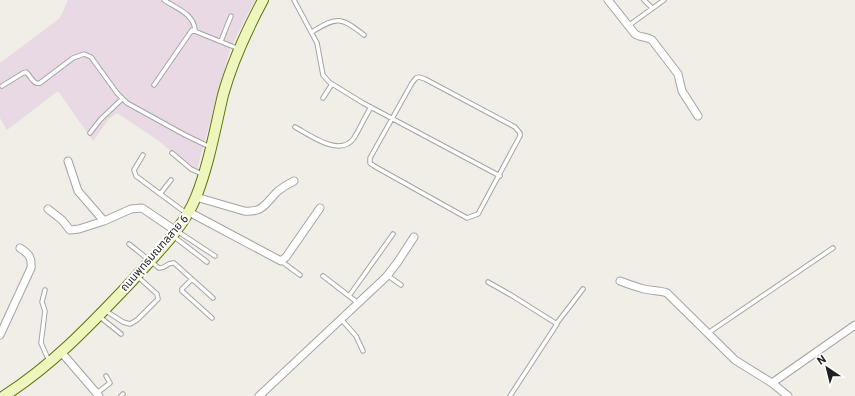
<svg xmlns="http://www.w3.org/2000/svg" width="855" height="396" font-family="Roboto,'Noto Sans Thai',sans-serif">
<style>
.industrial{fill:#e8d9e4}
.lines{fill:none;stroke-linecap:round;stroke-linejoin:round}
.service-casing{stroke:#a4a4a4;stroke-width:5.5}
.minor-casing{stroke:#a4a4a4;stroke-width:9}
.secondary-casing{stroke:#5c720b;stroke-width:12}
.service{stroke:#fff;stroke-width:3.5}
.minor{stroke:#fff;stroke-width:7}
.secondary{stroke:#eef6be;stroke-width:10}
.labels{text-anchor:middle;stroke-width:4;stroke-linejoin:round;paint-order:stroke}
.street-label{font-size:11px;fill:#202020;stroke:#fff}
</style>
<rect width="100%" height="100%" fill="#f0eee7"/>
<path class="industrial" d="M68 0H255L230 49 196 173 159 141 117 113 109 119 93 141 58 91 7 130 0 118V63L60 18Z"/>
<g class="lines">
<defs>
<path id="service" d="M164 0C176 8 194 14 195 30
M294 0 317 43 323 75 329 82 363 103 500 176
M644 0 652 8
M628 26 664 0
M312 32C337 16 341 17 364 35
M221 41 231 16
M419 77 425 79 515 127 520 133V136L478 214 467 218 374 166 370 163V158L412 83 416 78Z
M154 85 192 30 239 49
M2 86 23 73 26 72C31 76 33 85 40 83L73 58 84 54 91 57 117 93 127 103 185 135 210 147
M323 98 332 84
M295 127C310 135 340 158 354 138 360 128 365 117 371 107
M90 133 100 120 122 99
M172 153 191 169 202 174
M143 155 134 170 136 176 186 213
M160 194 171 180
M177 231 215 256
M173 236 207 262
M129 244 159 268C165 269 167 262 174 263L213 298
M281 261 300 275
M387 275 401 285
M323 276 349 296
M192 279 182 289V291L212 318
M488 282 511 295 557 324 510 396
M45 290 42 302 45 311 41 343 49 361
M358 303 349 296 393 234
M106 311 123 322 130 324 137 320 158 299 157 294 137 276
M100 317 121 334
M341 319 356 336 363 351
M557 323 583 289
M708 333 833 248
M97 393 110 383 106 376
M121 396 123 394"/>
<path id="minor" d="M608 0 635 34C640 38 646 36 652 40L678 74 682 91 698 116
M68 161 78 191 104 221 131 209 142 208 176 231
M196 197 244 211C264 213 266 202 278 191 283 187 288 184 294 181
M48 209 62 220 70 230 79 229 104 221
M189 212 281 261 286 257 320 208
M620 281C628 284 636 287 644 289 652 291 659 290 667 293L735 360 772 383 788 396
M0 335 31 268C32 257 29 254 20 248
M62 353 99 396
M772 383 855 325
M259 396 386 277 397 263 414 237"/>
<path id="secondary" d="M4 396C54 364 92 323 132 281 155 255 183 229 196 197 209 164 215 129 223 95 232 62 247 30 263 0"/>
</defs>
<use href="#service" class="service-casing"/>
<use href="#minor" class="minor-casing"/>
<use href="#secondary" class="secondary-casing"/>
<use href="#service" class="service"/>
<use href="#minor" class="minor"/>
<use href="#secondary" class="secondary"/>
</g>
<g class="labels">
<g class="street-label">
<text transform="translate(154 253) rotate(-49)" y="4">ถนนพุทธมณฑลสาย 6</text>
</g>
</g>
<g transform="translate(827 368) rotate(325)" stroke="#ffffff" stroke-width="3" paint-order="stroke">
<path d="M0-3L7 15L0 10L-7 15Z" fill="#202020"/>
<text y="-6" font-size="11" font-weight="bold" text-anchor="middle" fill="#202020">N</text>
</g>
</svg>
